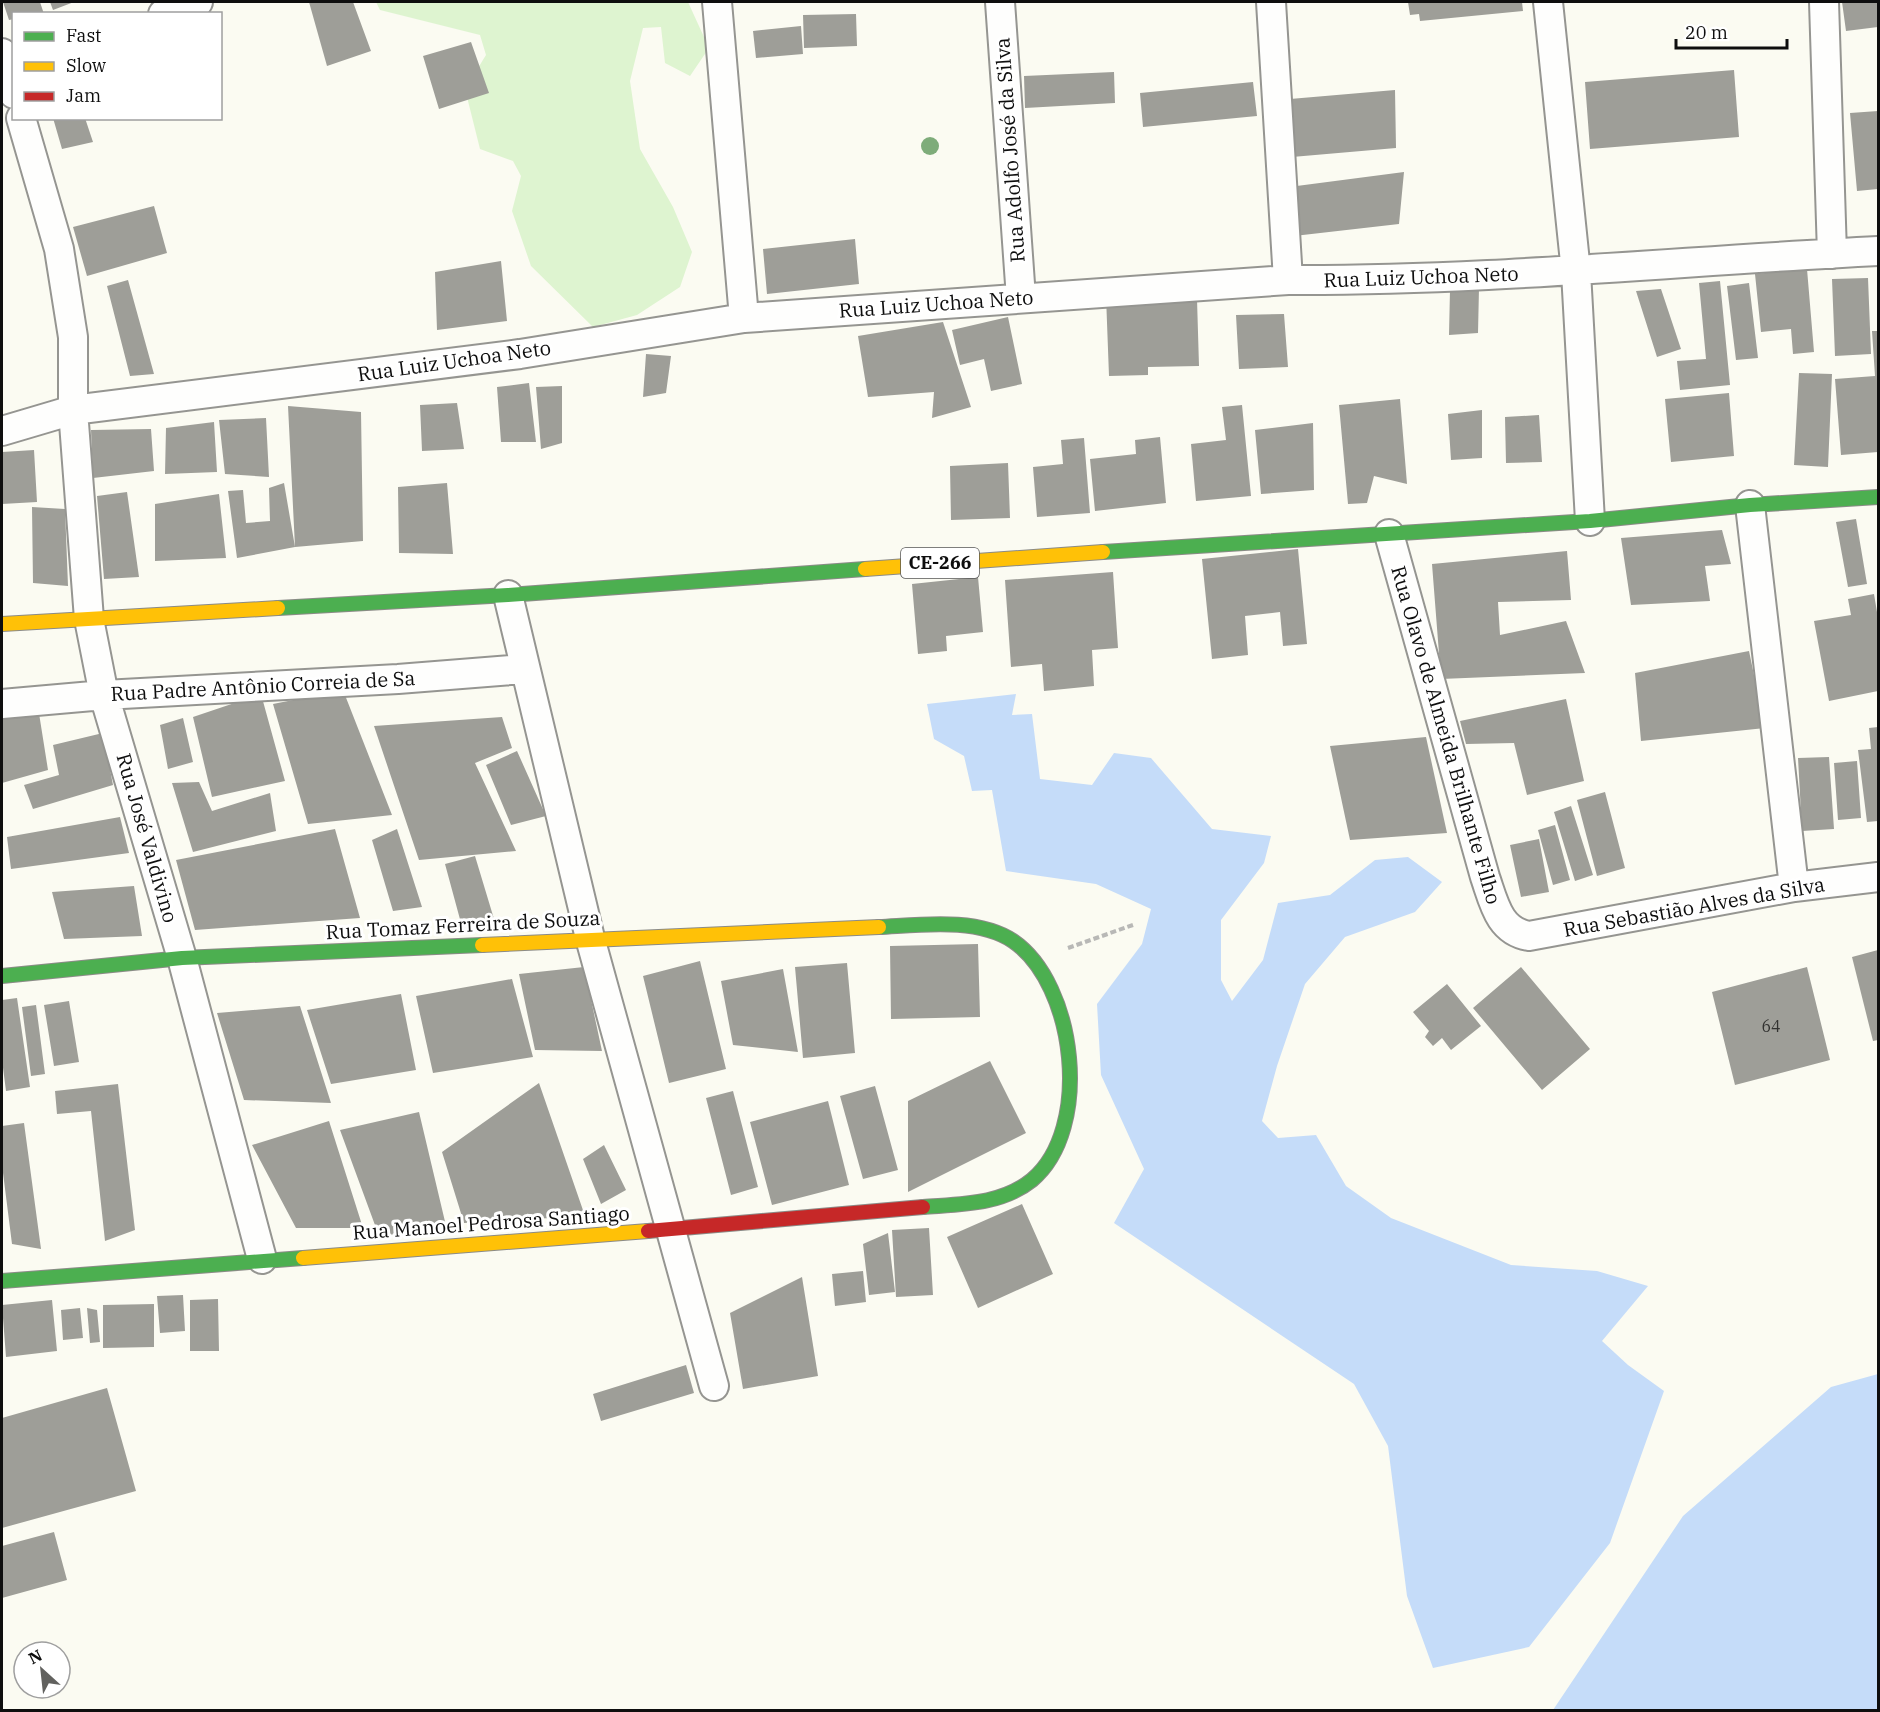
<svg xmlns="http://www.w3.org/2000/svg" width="1880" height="1712" font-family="'IBM Plex Serif',serif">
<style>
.green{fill:#def4d0}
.water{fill:#c5dcf9}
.building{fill:#9e9e98}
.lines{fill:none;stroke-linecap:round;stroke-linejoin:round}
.street-casing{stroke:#959591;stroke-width:32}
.fast-casing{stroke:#8b8b87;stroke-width:16}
.slow-casing{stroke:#8b8b87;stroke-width:16}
.jam-casing{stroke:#8b8b87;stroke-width:16}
.path{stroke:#b8b8b6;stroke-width:4;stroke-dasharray:6 3;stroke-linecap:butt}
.street{stroke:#fefefd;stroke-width:28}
.fast{stroke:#4caf50;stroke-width:14}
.slow{stroke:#ffc107;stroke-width:14}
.jam{stroke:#c62828;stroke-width:14}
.tree{fill:#7eac7a}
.labels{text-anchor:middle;stroke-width:6;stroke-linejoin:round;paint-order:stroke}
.number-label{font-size:16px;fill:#323230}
.shield{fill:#fff;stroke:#565656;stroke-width:1.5}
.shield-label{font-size:18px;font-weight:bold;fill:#0e0e0e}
.street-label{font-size:20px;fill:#0e0e0e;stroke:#fff}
</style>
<rect width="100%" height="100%" fill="#fbfbf2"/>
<path class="green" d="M376 2H688L709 48 690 76 665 63 661 27 643 28 630 81 640 149 673 207 692 252 680 287 637 315 593 327 531 266 512 211 521 176 513 161 480 149 465 89 486 55 480 35 380 10Z"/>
<path class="water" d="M1016 694 1012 715 1032 714 1040 779 1092 785 1114 753 1151 758 1212 829 1271 836 1264 863 1221 920V980L1232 1001 1263 960 1278 903 1330 895 1375 860 1408 857 1442 882 1415 912 1345 937 1305 984 1277 1066 1262 1121 1278 1138 1316 1135 1346 1186 1391 1218 1511 1265 1597 1271 1648 1286 1602 1341 1628 1365 1664 1391 1610 1543 1529 1647 1433 1668 1407 1596 1388 1446 1354 1384 1114 1223 1144 1169 1101 1075 1097 1004 1142 944 1151 909 1096 884 1006 871 992 790 972 791 964 756 934 739 927 704Z
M1878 1374V1710H1553L1683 1516 1831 1387Z"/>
<path class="building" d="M3 2H40L44 14H14V19L9 20Z
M50 2H74L53 10Z
M309 2H353L371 51 327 66Z
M1408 2H1522L1523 11 1420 21 1419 14 1410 15Z
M1842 2H1878V27L1846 31Z
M856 14 857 46 804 48 803 15Z
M801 26 803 54 756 58 753 31Z
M471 42 489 93 439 109 423 56Z
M1734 70 1739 137 1590 149 1585 82Z
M1114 72 1115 103 1025 108 1024 76Z
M1253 82 1257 116 1143 127 1140 93Z
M1395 90 1396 148 1292 157 1290 99Z
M1878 111V189L1857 191 1850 113Z
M53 118H85L93 142 62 149Z
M1404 172 1399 224 1294 236 1289 187Z
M154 206 167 253 87 276 73 227Z
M855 239 859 284 767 294 763 249Z
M501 261 507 321 437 330 435 272Z
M1807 269 1814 352 1793 354 1791 329 1761 332 1755 274Z
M1868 278 1871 354 1835 356 1832 279Z
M128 280 154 374 130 376 107 286Z
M1720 281 1730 385 1680 390 1677 361 1706 359 1699 283Z
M1749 283 1758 358 1736 360 1727 286Z
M1479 288 1478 333 1449 335 1450 290Z
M1661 289 1681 349 1657 357 1636 291Z
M1106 296 1197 299 1199 366 1148 367V375L1109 376Z
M1284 314 1288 367 1239 369 1236 315Z
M1008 317 1022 384 991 391 984 359 960 365 952 330Z
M943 322 971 407 932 418 934 392 868 397 858 336Z
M1872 331H1878V452L1841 455 1835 379 1875 376Z
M646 354 671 356 666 393 643 397Z
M1799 373 1832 374 1828 467 1794 465Z
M529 383 536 442H501L497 387Z
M562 386V443L541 449 536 387Z
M1729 393 1734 456 1671 462 1665 399Z
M1400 399 1407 484 1374 476 1367 503 1348 504 1339 405Z
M457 403 464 449 422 451 420 405Z
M1242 405 1251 496 1196 501 1191 444 1226 440 1222 407Z
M288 406 361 412 363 541 295 547Z
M1482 410V458L1451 460 1448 414Z
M1539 415 1542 462 1506 463 1505 417Z
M266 418 269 477 225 474 219 420Z
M214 422 217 472 165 474 166 428Z
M1313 423 1314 490 1261 494 1255 430Z
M151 429 154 471 93 478 91 430Z
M1160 437 1166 503 1095 511 1090 459 1136 454 1135 440Z
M1084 438 1090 513 1037 517 1033 467 1063 464 1061 440Z
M34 450 37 502 2 504V452Z
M1008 463 1010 518 951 520 950 466Z
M284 483 295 547 237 558 228 491 243 490 246 523 270 521 269 488Z
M447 483 453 554 399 553 398 487Z
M127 492 139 577 104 579 97 496Z
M219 494 226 558 155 561V504Z
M32 507 65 509 68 586 33 583Z
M1856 519 1867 584 1848 587 1836 522Z
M1722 530 1731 564 1705 566 1710 601 1631 605 1621 538Z
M1298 549 1307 644 1283 646 1280 612 1245 616 1248 655 1212 659 1202 559Z
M1567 551 1571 600 1498 602 1500 635 1566 621 1585 673 1441 679 1432 564Z
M1113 572 1118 648 1092 650 1094 686 1044 691 1042 664 1011 667 1005 580Z
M978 577 983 632 946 636 947 651 918 654 912 584Z
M1874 594 1878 618V691L1829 701 1814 621 1851 615 1848 599Z
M1749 651 1765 728 1641 741 1635 673Z
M343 690 392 815 308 824 273 704Z
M261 694 285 781 212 797 193 717Z
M1566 699 1584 781 1527 795 1514 743 1466 744 1460 721Z
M38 707 48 770 2 783V716Z
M502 717 512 748 475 763 516 851 419 860 374 726Z
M183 718 193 762 168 769 160 725Z
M1878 727V821L1867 822 1858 750 1871 749 1869 728Z
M103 733 113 785 33 809 24 785 59 775 53 745Z
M1426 737 1447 833 1350 840 1330 746Z
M517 751 546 816 511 825 486 765Z
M1829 757 1834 829 1802 831 1798 758Z
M1857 761 1861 818 1838 820 1834 763Z
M199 782 212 811 270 793 276 831 193 852 172 783Z
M1605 792 1625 868 1597 876 1577 800Z
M1571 806 1593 875 1575 881 1554 812Z
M120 817 129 853 11 869 7 837Z
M1555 825 1570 880 1553 885 1538 830Z
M335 829 360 918 195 930 176 860Z
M397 829 422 907 393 911 372 840Z
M1539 839 1549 892 1521 897 1510 845Z
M475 856 494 919 461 923 445 864Z
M134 886 142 936 64 939 52 892Z
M978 944 980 1017 891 1019 890 946Z
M1878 950V1040L1873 1041 1852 957Z
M700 961 726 1069 669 1083 643 976Z
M847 963 855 1053 803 1058 795 967Z
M584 967 602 1051 535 1050 519 974Z
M1521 967 1590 1049 1542 1090 1473 1008Z
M1807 967 1830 1060 1735 1085 1712 992Z
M783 969 798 1052 733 1045 721 981Z
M512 979 533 1057 433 1073 416 996Z
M1447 984 1481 1026 1451 1050 1442 1038 1433 1046 1425 1037 1429 1031 1413 1012Z
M401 994 416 1070 331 1084 307 1010Z
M17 998 30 1087 6 1091 2 1060V1000Z
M69 1001 79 1062 54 1066 44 1005Z
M36 1005 45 1074 31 1076 22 1007Z
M300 1006 331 1103 244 1100 217 1013Z
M990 1061 1026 1133 908 1192V1101Z
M539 1083 585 1216 464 1223 442 1152Z
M118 1084 135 1230 105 1241 91 1111 57 1114 55 1091Z
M875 1086 898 1170 863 1179 840 1096Z
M733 1091 758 1187 731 1195 706 1098Z
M828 1101 849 1185 772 1205 750 1122Z
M419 1112 447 1230 379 1236 340 1130Z
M329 1121 363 1228H296L252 1145Z
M24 1123 41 1249 12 1244 2 1165V1126Z
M604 1145 626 1190 601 1204 583 1159Z
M1022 1204 1053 1274 978 1308 947 1237Z
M929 1228 933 1295 896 1297 892 1230Z
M888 1233 895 1292 869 1295 863 1244Z
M863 1271 866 1302 835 1306 832 1274Z
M802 1277 818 1376 743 1389 730 1313Z
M183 1295 185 1331 160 1333 157 1296Z
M218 1299 219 1351H190V1300Z
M52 1300 57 1351 6 1357 2 1305Z
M154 1304V1347L103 1348V1305Z
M80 1308 83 1338 63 1340 61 1310Z
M87 1308 97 1310 100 1342 90 1343Z
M686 1365 694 1393 601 1421 593 1394Z
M107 1388 136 1491 2 1528V1418Z
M54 1532 67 1580 2 1598V1546Z"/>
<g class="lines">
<defs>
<path id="street" d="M717 2 744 318
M1000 2 1021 298
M1271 2 1288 280
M1548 2 1576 272 1590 521
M1824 2 1832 254
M163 14 198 2
M2 53 14 94
M21 118 59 249 73 337V410L89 619 104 695 182 958 262 1259
M2 431 73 410 520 354 744 318 1288 280C1485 281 1681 261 1878 251
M1750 505 1794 887
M1389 534 1485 877C1494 903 1499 931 1529 936L1794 887 1878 877
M508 595 590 938 714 1386
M2 704 104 695 398 679 524 669"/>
<path id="fast" d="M1103 552 1590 521 1750 505 1878 497
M278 608 508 595 865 569
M879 927C920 925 977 917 1013 941 1076 984 1093 1129 1032 1180 1001 1205 961 1204 923 1207
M2 976 182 958 482 945
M2 1281 303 1258"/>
<path id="slow" d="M865 569 1103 552
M2 624 278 608
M482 945 879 927
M303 1258 648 1231"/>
<path id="jam" d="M648 1231 923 1207"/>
</defs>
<use href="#street" class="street-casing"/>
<use href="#fast" class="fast-casing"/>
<use href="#slow" class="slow-casing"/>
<use href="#jam" class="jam-casing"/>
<path class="path" d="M1068 948 1133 925"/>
<use href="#street" class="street"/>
<use href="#fast" class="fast"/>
<use href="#slow" class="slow"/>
<use href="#jam" class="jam"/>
</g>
<circle class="tree" cx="930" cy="146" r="9"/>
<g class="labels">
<g class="number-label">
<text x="1771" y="1032">64</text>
</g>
<rect class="shield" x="901" y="548" width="78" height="30" rx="4.5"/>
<g class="shield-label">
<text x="940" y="569">CE-266</text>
</g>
<g class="street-label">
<text transform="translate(1010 150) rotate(-94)" y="7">Rua Adolfo José da Silva</text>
<text transform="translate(1421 277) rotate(-2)" y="7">Rua Luiz Uchoa Neto</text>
<text transform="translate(936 304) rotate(-4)" y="7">Rua Luiz Uchoa Neto</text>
<text transform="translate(454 361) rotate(-8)" y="7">Rua Luiz Uchoa Neto</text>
<text transform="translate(263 686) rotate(-3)" y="7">Rua Padre Antônio Correia de Sa</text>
<text transform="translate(1446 735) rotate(74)" y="7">Rua Olavo de Almeida Brilhante Filho</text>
<text transform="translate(147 838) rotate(74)" y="7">Rua José Valdivino</text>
<text transform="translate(1694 907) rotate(-10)" y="7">Rua Sebastião Alves da Silva</text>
<text transform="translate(463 925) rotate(-3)" y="7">Rua Tomaz Ferreira de Souza</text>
<text transform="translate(491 1223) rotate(-4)" y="7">Rua Manoel Pedrosa Santiago</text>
</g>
</g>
<rect width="1880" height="1712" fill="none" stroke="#0e0e0e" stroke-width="6"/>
<rect x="12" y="12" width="210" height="108" fill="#ffffff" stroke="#9f9f9f" stroke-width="1.5"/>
<rect x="24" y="32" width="30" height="9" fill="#4caf50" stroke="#9f9f9f" stroke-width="1.5"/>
<text x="66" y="42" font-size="18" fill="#0e0e0e">Fast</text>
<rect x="24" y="62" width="30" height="9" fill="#ffc107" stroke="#9f9f9f" stroke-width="1.5"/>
<text x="66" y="72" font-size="18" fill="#0e0e0e">Slow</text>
<rect x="24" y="92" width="30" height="9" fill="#c62828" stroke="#9f9f9f" stroke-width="1.5"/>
<text x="66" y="102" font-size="18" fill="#0e0e0e">Jam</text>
<g transform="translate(42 1670) rotate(333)"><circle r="28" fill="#ffffff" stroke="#9f9f9f" stroke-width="1.5"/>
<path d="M0-4.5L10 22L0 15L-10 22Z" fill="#61615e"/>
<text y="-9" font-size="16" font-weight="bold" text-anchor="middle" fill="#0e0e0e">N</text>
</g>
<path d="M1676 39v9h111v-9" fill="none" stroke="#0e0e0e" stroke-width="3"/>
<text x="1685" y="39" font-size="18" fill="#0e0e0e" stroke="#ffffff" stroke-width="4.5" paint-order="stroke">20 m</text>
</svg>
